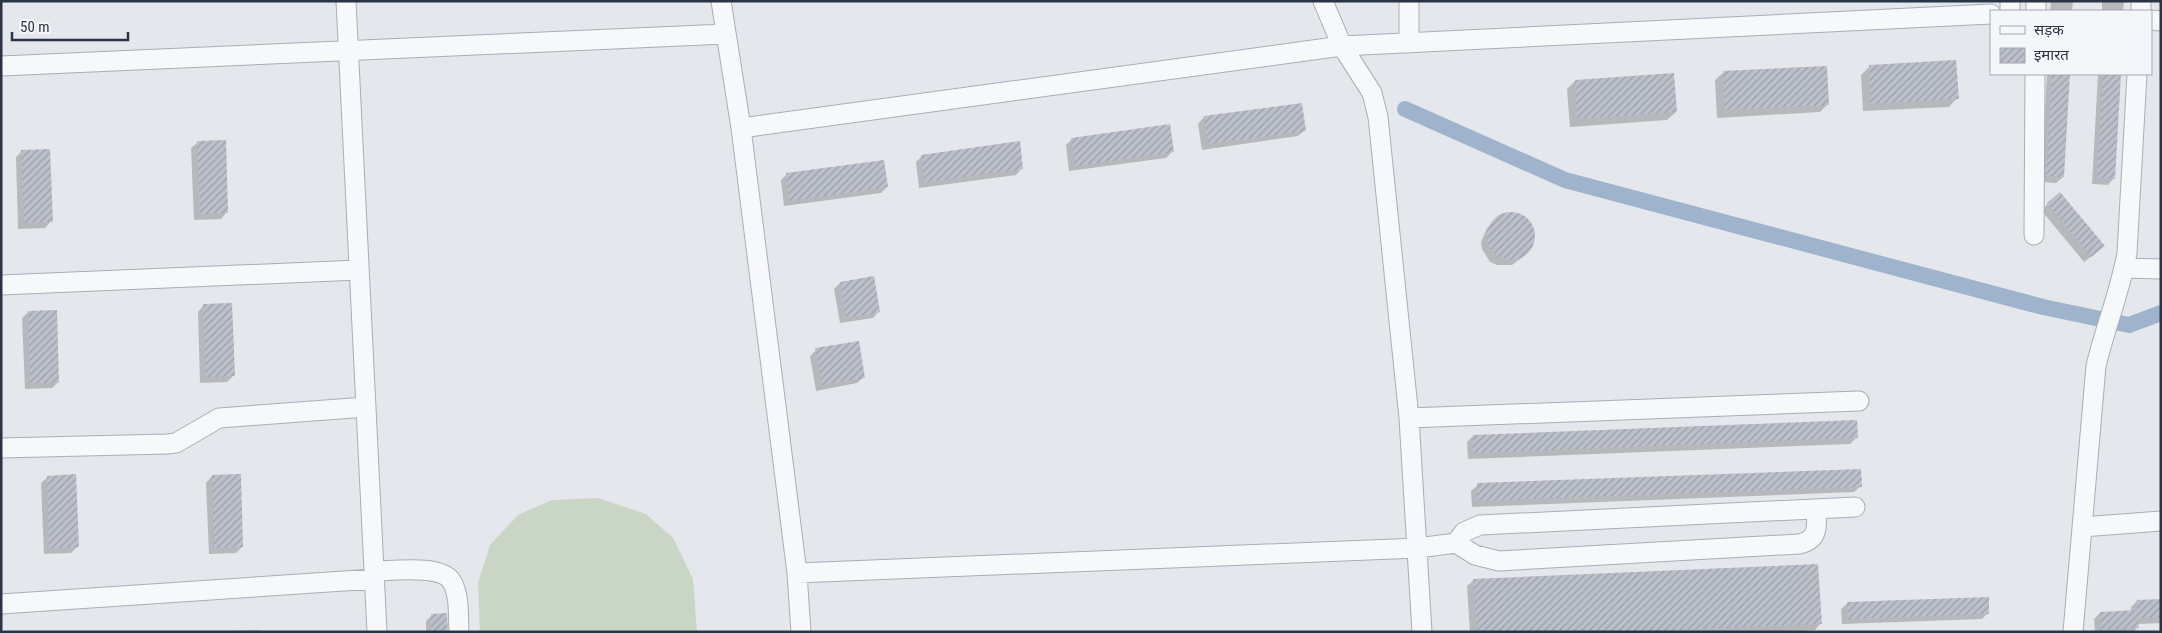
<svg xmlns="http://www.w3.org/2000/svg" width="2162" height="633" font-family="'Roboto Condensed','Noto Sans Devanagari',sans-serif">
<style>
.garden{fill:#c9d6c5}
.shadow{fill:#0003}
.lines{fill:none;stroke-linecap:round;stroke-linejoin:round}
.canal{stroke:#9fb4cc;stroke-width:16}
.building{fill:url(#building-hatch)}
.minor-casing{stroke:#a9aeb7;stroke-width:21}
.minor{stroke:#f7f8fa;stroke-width:19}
</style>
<defs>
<pattern id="building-hatch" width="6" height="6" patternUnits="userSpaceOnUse" patternTransform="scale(1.25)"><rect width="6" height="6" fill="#bbc0ca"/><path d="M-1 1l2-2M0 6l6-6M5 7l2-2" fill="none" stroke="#989da6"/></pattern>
</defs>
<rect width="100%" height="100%" fill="#e4e7ec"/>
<path class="garden" d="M598 498 646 514 673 538 693 579 697 632H480L478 583 490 545 518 515 552 500Z"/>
<path class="shadow" d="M2051 1H2073L2072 11H2050Z
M2102 1H2124L2123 11H2102Z
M1870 66 1957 98 1949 107 1863 111 1861 75Z
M1724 72 1828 104 1820 112 1717 118 1715 80Z
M2047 74H2068L2063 177 2056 183 2041 182Z
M2098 74H2120L2114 178 2108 185 2092 184Z
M1575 81 1676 112 1667 120 1570 127 1567 89Z
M1204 117 1305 130 1298 136 1202 150 1198 124Z
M1072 139 1172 152 1166 158 1069 171 1066 145Z
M198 142 227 212 221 219 194 220 191 148Z
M22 151 51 221 45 228 18 229 16 157Z
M922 156 1022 168 1016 175 919 188 916 162Z
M787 174 887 187 881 193 784 206 781 180Z
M2048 204 2097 252 2084 262 2041 210Z
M1507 214 1522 216 1532 227 1534 234 1530 249 1524 256 1512 265H1497L1490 262 1482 249 1481 242 1487 228Z
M840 283 879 311 873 318 840 323 834 289Z
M204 305 233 376 227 382 200 383 198 312Z
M28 312 58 382 52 388 25 389 22 318Z
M816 350 864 377 857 383 816 391 810 356Z
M1473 436 1856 438 1850 444 1468 459 1467 442Z
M212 476 242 547 236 553 209 554 206 483Z
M48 477 77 547 71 553 44 554 41 483Z
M1478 485 1861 486 1854 492 1472 507 1471 491Z
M1474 580 1821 623 1815 630 1762 632H1470L1467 586Z
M2161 600V623L2137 624V628L2133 632H2095L2094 619 2100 613 2131 612V607L2137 601Z
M1848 603 1988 613 1982 619 1842 624 1841 609Z
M432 615 447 632H426V621Z
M260 630V632H232L233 631Z"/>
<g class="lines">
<path class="canal" d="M1405 109 1565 180 2043 307 2129 325 2161 313"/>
</g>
<path class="building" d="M1956 60 1959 99 1871 104 1869 65Z
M1827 66 1829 105 1725 110 1723 71Z
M1674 73 1677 112 1577 119 1575 80Z
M2052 74H2070L2064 177 2046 176Z
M2103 74H2121L2115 179 2097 178Z
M1302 103 1306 131 1208 144 1204 116Z
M1170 124 1174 152 1075 166 1071 138Z
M226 140 228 213 200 214 197 141Z
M1020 141 1023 169 925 182 921 155Z
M50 149 53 222 24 223 21 150Z
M884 160 888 187 790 201 786 173Z
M2060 192 2105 246 2091 257 2047 203Z
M1487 236a24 24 0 1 1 48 0a24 24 0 1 1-48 0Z
M874 276 880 312 846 318 840 282Z
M232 303 235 376 206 377 203 304Z
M57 310 59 383 30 384 28 311Z
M859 341 865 378 822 385 815 348Z
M1857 420 1858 438 1473 453V435Z
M1861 469 1862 487 1477 501V483Z
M76 474 79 547 49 549 47 476Z
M241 474 243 547 214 548 212 475Z
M1818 564 1822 624 1659 631 1477 632 1473 579Z
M1989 597V614L1848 619 1847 602Z
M2161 599V617L2138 618 2139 628 2101 630 2100 612 2137 610V600Z
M447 613 448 632H431V614Z"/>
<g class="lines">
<defs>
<path id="minor" d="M346 1 377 632
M721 1 741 128 797 573 801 632
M1323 1 1342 46 1372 93 1378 117 1409 418 1422 632
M2010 1V11
M2036 11V1
M2141 11V1
M2151 20 2161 21
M1409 43V1
M1 66 726 34
M741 128 1342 46 1991 14
M2034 235 2035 74
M2125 268 2161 269
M1 285 359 270
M1409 418 1859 401
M1 448 167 444 176 443 219 418 366 407
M2082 527 2161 521
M1456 543 1475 555 1499 561 1799 544C1819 540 1817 526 1816 509
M374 571C392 571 442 564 452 582 460 596 458 616 459 632
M797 573 1418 548 1456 543 1464 532 1480 525 1855 507
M1 604 374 579
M2073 632 2096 366C2105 328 2120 292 2127 253L2137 74"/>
</defs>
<use href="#minor" class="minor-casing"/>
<use href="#minor" class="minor"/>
</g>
<rect width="2162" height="633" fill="none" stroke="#2b3445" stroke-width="5"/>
<rect x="1990" y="10" width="162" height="65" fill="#f4f6f9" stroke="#a4a8b1"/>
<rect x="2000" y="26" width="25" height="8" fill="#f7f8fa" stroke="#a4a8b1"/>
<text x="2034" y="35" font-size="15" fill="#2b3445">सड़क</text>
<rect x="2000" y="48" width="25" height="15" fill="url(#building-hatch)" stroke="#a4a8b1"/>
<text x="2034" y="60" font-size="15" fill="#2b3445">इमारत</text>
<path d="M12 32v8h116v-8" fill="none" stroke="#2b3445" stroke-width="2.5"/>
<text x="20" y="32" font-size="15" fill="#2b3445" stroke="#f4f6f9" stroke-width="4" paint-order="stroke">50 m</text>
</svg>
